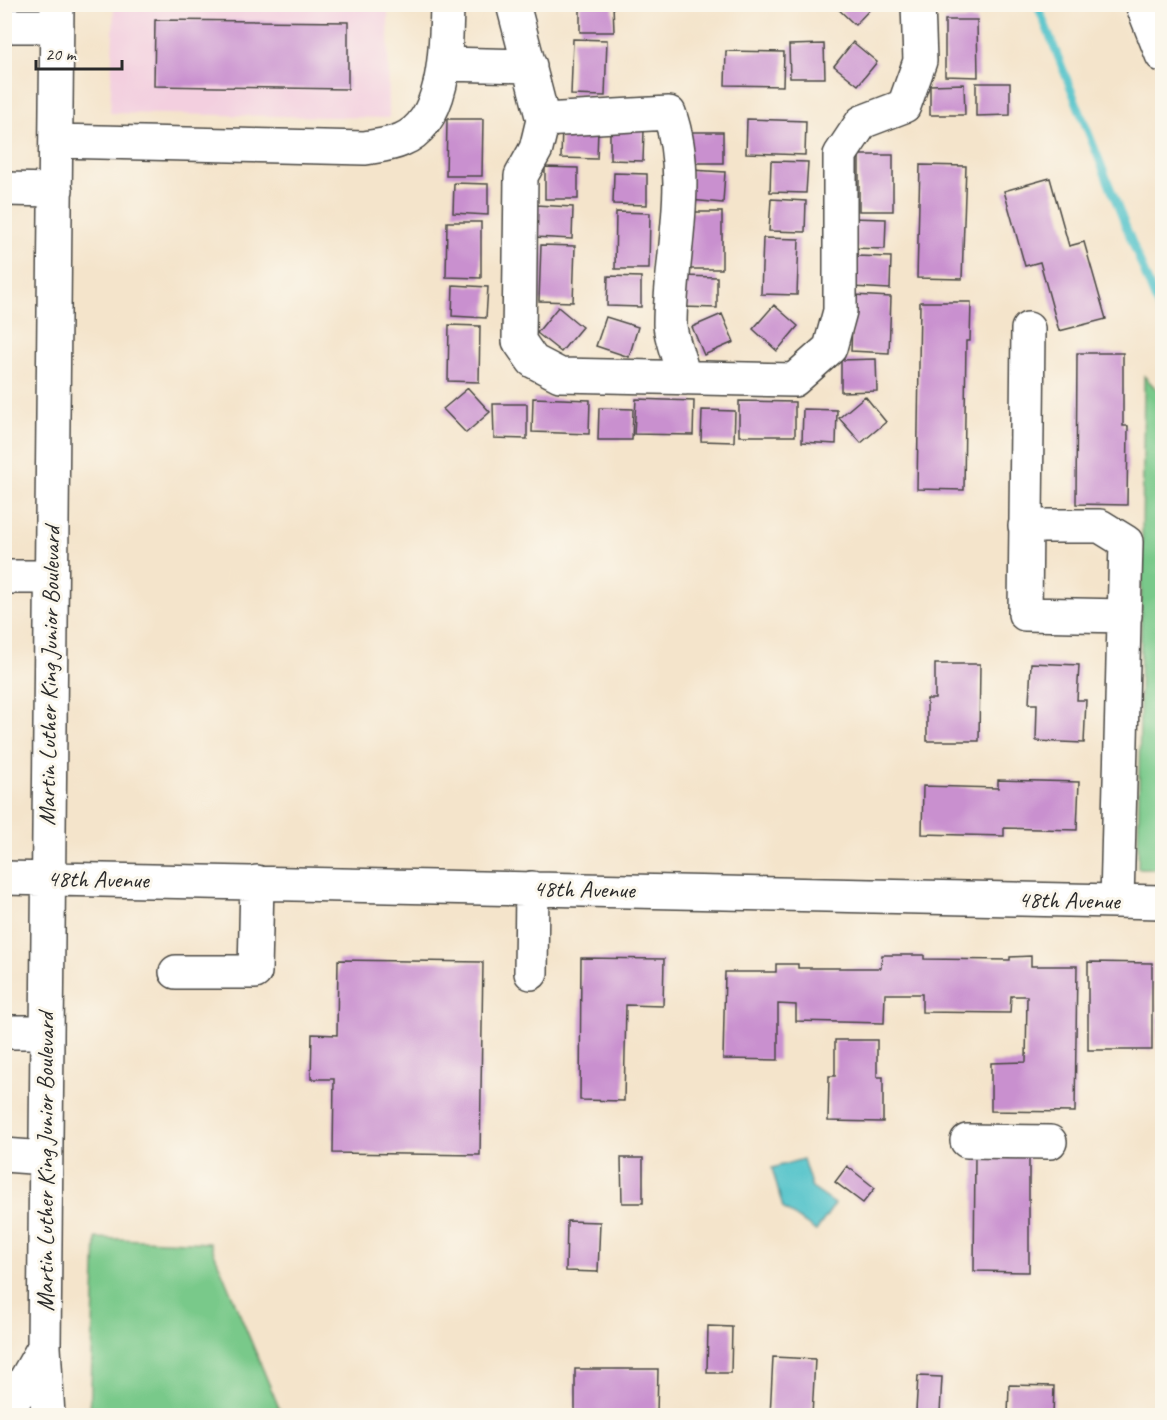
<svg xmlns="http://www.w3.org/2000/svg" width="1167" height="1420" font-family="Caveat,sans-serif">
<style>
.built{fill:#f3cfdf}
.green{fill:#79c98a;stroke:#527a5a;stroke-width:1.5}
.water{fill:#57c4cb;stroke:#41787b;stroke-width:1.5}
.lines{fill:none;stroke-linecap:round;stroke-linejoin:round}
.stream{stroke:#57c4cb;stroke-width:8}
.building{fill:#c990cf}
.minor-casing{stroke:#494743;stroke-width:36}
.highway-casing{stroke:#494743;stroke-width:36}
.minor{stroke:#fff;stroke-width:33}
.highway{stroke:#fff;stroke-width:33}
.labels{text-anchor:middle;stroke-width:6;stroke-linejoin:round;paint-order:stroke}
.street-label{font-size:24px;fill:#2b2b2b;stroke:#fbf7ec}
</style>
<rect width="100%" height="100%" fill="#fbf7ec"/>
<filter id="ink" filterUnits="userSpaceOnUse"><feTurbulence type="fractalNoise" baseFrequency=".0167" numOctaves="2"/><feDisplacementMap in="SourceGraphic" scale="12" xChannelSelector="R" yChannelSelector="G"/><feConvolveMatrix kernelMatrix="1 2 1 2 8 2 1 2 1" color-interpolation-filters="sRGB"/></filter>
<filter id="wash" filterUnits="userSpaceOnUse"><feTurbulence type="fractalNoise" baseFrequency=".008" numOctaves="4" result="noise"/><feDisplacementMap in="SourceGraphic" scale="24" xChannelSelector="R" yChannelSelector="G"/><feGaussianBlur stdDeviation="1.35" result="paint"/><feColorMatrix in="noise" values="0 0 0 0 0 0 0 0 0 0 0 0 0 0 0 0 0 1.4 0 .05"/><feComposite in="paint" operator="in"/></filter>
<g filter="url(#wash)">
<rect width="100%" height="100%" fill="#f4e4cb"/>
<path class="built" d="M114 5H388L389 118 110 113Z"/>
<path class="green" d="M1144 376 1162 395V869L1138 868Z
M96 1238 210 1243 282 1415H90Z"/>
<path class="water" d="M803 1159 812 1188 835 1204 816 1231 783 1208 772 1168Z"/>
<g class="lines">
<path class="stream" d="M1037 4 1162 317"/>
</g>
<g id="blocks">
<path class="building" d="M580 4H613L614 32H580Z
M757 4H790V9L757 7Z
M833 4H875L855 25Z
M938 4H968V10H938Z
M155 20 348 22V89L154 86Z
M945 20H977L978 77 945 76Z
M573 39 607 40 605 96 571 95Z
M853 42 877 62 858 85 834 66Z
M824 44 825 78H790L789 45Z
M726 51 784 52 783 86 725 85Z
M976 83H1010V115L976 116Z
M964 84 965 115H930V85Z
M447 119H483L482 176H446Z
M747 119 806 121 805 155 746 153Z
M562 127 598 129 597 159 561 158Z
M610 129 644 130 643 161 610 160Z
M688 132H723V163H688Z
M859 155H893V211H859Z
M771 161 808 162 806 193 770 192Z
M920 165 966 166 962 279 917 278Z
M545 167 578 168V199H545Z
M691 170 725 172 723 203 689 200Z
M614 173 647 174V205L613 204Z
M1050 178 1069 246 1084 242 1106 319 1059 331 1040 262 1025 266 1004 191Z
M454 183 488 184V215L453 213Z
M771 199 806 201 805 232 769 231Z
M535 205 573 207 572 239 534 237Z
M616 212 650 213 649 269H615Z
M688 212H722V269H687Z
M851 218 886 219 885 249 850 248Z
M447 222H481V278L446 277Z
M763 238 799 239 797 295 761 294Z
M541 245 575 246 573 302 539 301Z
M854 256 891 257 890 289 852 287Z
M608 276 641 277V307L607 306Z
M682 276 717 277V308L682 307Z
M453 285 488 287 486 318 452 316Z
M853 295 891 297 889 353 851 351Z
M920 302H971L970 341H966L964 490 917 489Z
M774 305 798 326 777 351 753 329Z
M558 307 582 327 561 352 537 333Z
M722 314 734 342 704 355 692 327Z
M606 317 638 327 629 357 596 346Z
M449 325 480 326 479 382 448 381Z
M1077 353H1123V426H1128L1127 505 1076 504Z
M876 359 877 391 841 392V360Z
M468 388 490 412 466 433 443 409Z
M865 396 886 422 861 443 839 418Z
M533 398 590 400 589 434 532 432Z
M636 399 694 401 693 435 634 434Z
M739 401 795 402V436H739Z
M493 404H527V439L494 438Z
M599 408 633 409 632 440H598Z
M803 409 837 410 836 444 802 442Z
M702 410 735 411 734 442 701 441Z
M1031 663 1079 665 1077 700H1086L1084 743 1036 741 1037 704H1029Z
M935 664H980L979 741H927V699H935Z
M998 780 1079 782 1077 830 1004 828V836L922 834 923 786 998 788Z
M882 955H924V959L1010 960V957L1031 956V966H1077L1075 1112 991 1111V1063L1026 1062 1027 996H1011L1010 1013 922 1012V994H885L884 1023 796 1021V1005L778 1004V1060L723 1059 725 972H776V964H798V968H881Z
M581 958 664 959 663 1006 626 1005 624 1101 580 1100Z
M338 960 483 962 480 1155 333 1153 334 1079H311L312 1034 337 1035Z
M1088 962 1152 963V1050H1088Z
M1160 963H1162V1050H1157Z
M835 1040H877V1077H883V1122L828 1121 829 1076H835Z
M975 1153 1029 1154V1272L974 1271Z
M621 1158H643V1203H622Z
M847 1166 875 1188 863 1203 835 1182Z
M567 1221 600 1222 598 1272 566 1271Z
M708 1326 732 1327 731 1373H707Z
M773 1357 815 1359 812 1416H770Z
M575 1369H658L657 1415 575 1416Z
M918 1376 942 1377 940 1413 916 1411Z
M1009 1385 1054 1386 1053 1416H1008Z"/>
</g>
</g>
<g filter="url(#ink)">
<use href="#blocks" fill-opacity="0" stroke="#494743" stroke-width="1.5"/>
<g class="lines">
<defs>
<path id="minor" d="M513 4 543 120 536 149 521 176 519 341 533 361 560 375 794 380 830 348 840 311V155L862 122 904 106 920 61 918 4
M4 26H57
M445 64 530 66
M543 120 669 113C693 179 670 256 670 324 670 337 681 363 684 378
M56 141 365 148C376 146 390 145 401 140 447 122 446 44 447 4
M4 189 56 190
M1028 329 1025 614 1125 616
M1025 526H1100L1126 542 1117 901
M4 577H51
M4 878 1162 902
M176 972H255L257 882
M531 973 532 888
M4 1032H46
M967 1141 1050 1142
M4 1155 45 1158
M5 1416 44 1347
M48 1416 44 1347 57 4"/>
<path id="highway" d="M1142 4 1162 55"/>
</defs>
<use href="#minor" class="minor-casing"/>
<use href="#highway" class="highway-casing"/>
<use href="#minor" class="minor"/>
<use href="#highway" class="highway"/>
</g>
</g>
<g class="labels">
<g class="street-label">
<text transform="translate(49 676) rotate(-89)" y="8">Martin Luther King Junior Boulevard</text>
<text transform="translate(98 879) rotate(1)" y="8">48th Avenue</text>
<text transform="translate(584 889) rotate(1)" y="8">48th Avenue</text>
<text transform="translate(1069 900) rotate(1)" y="8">48th Avenue</text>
<text transform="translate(45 1162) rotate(-90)" y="8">Martin Luther King Junior Boulevard</text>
</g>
</g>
<rect width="1167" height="1420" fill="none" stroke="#fbf7ec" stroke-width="24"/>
<path d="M36 60v9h86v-9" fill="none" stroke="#2b2b2b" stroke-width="3"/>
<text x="45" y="60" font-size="18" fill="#2b2b2b" stroke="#fbf7ec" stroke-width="4.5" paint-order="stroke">20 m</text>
</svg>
